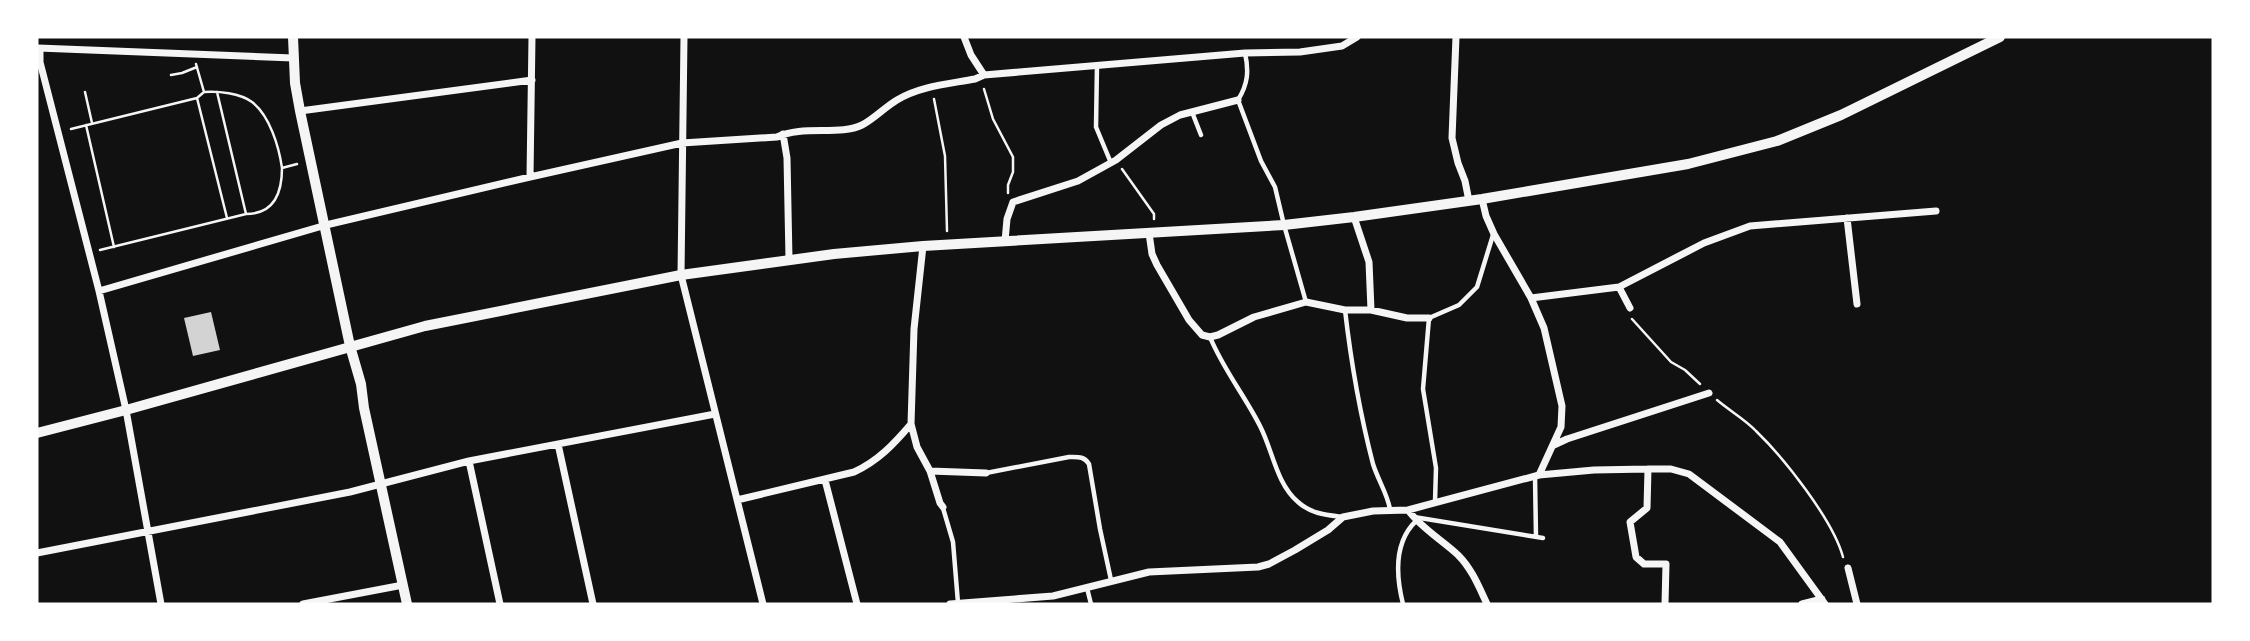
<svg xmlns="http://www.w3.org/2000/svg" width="2250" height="641" font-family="Signika,sans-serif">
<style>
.building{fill:#d3d3d3}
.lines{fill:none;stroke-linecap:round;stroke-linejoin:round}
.path{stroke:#f5f5f5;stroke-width:2.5}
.service{stroke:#f5f5f5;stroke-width:4.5}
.minor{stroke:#f5f5f5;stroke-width:7}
.tertiary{stroke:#f5f5f5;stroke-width:10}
</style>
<rect width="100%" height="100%" fill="#111"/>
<path class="building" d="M211 312 220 350 193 356 184 318Z"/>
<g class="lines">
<path class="path" d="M196 64 204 92C218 91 240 93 252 102 270 116 279 147 282 168
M171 75 182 73 197 67
M984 89 993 119 1013 157V172L1008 185V193
M85 92 92 123
M204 92 197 98 227 218
M217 92 246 214C274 214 282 193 282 168L297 164
M934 99 945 156 947 231
M86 125 114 247
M71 129 197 98
M1122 169 1154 214V219
M100 250 246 214
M1632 319 1671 362 1685 370 1700 384
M1717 400C1730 411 1746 420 1756 431 1784 458 1833 520 1843 557"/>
<path class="service" d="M1245 53C1249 71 1248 84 1238 100L1261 161 1275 187 1284 225 1306 302
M1097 65 1096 127 1111 163
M1192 112 1201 135
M1345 310C1351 362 1360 414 1373 464 1378 480 1387 493 1390 509
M1210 337C1223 369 1245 396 1260 426 1273 451 1276 483 1298 502 1311 514 1327 515 1343 517
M986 473 1069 457C1078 457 1084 456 1089 464L1100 529 1111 580
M1535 476 1536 537
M1435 502 1436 468 1423 389 1429 318 1459 305 1477 287 1493 235
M943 508 953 542 958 603
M1414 517 1543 538
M1087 588 1091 604
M1403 604C1396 576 1394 542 1416 521"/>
<path class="minor" d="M684 37 681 275 763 604
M964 37 971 55 984 75
M1456 37 1452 138 1458 163 1465 181 1469 201
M38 48 293 58
M40 49V62L99 291 126 410 161 604
M300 111 532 80
M783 134 787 158 789 259
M530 177 532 37
M1482 199 1486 216 1494 234 1531 298 1544 328 1562 406 1561 427 1539 475
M1354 217 1369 262 1371 310
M1847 218 1857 304
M1149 233 1152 254 1157 265 1189 320 1202 335 1210 337 1218 335 1254 317 1306 302 1345 310H1371L1407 318H1429
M1005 241 1007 219 1013 202 1078 181 1116 160 1161 125 1180 115 1238 100
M1619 287 1630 308
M99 291 326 225 530 177 682 143 777 137C803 125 840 136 862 125 874 119 885 107 897 100 920 86 949 84 975 79L984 75 1245 53 1300 52 1342 46 1357 37
M1531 298 1619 287 1704 243 1750 226 1936 211
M911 424 917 447 930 471 940 503 943 507
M558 444 593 604
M1554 445 1567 439 1709 393
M469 461 500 604
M1648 469 1647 508 1630 522 1636 557 1644 564H1666L1665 604
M930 471 986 473
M825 480 857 604
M737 500 854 472C878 461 894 444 911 424L914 329 923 246
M1408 510C1421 528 1442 540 1458 555 1472 569 1479 587 1487 604
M37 553 350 492 469 461 715 414
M1848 568 1857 604
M303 604 403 585
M950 604 1053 596 1149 572 1258 567 1269 564 1295 550 1328 530 1343 517 1373 511 1408 510 1539 475 1594 470 1648 469H1671L1689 474 1780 542 1825 604
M1802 604 1822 599"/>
<path class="tertiary" d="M293 37 295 83 300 111 350 346 361 384 364 408 407 604
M37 433 126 410 425 326 681 275 834 254 923 246 1284 225 1354 217 1482 199 1688 164 1777 141 1841 115 2000 37"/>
</g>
<rect width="2250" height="641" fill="none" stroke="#ffffff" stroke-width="77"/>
</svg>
